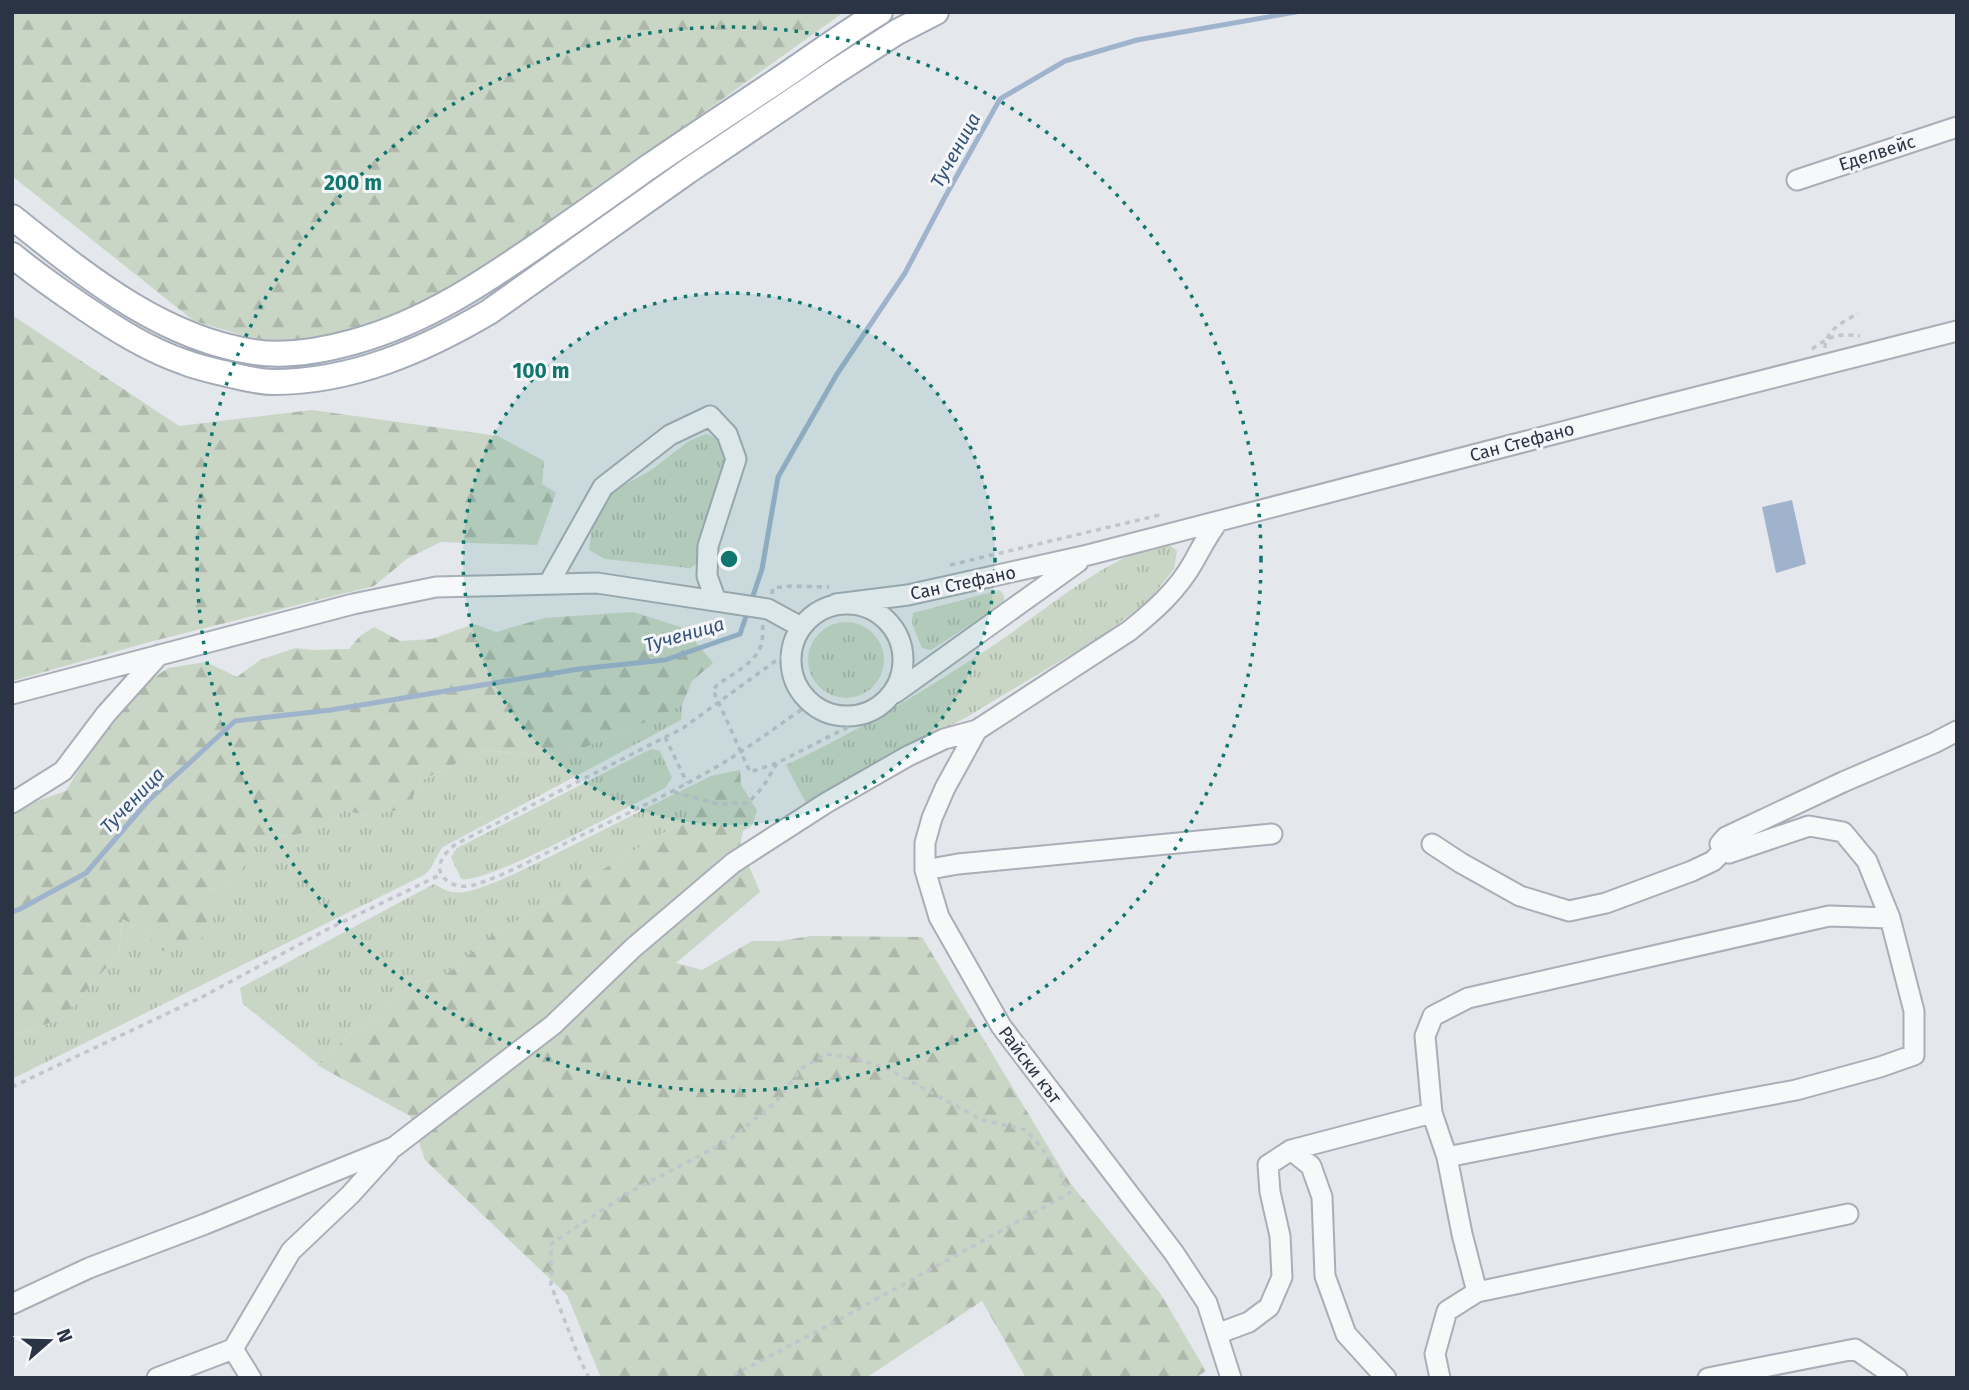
<svg xmlns="http://www.w3.org/2000/svg" width="1969" height="1390" font-family="'Fira Sans',sans-serif">
<style>
.grass{fill:url(#grass-tufts)}
.forest{fill:url(#forest-firs)}
.water{fill:#9fb4cc}
.lines{fill:none;stroke-linecap:round;stroke-linejoin:round}
.stream{stroke:#9fb4cc;stroke-width:5}
.minor-casing{stroke:#a9aeb7;stroke-width:23}
.major-casing{stroke:#a3abb8;stroke-width:28}
.path{stroke:#c2c5cb;stroke-width:3.5;stroke-dasharray:5 5;stroke-linecap:butt}
.minor{stroke:#f7f8fa;stroke-width:19}
.major{stroke:#fff;stroke-width:24}
.ring{fill:none;stroke:#0f766e;stroke-width:3.5;stroke-dasharray:3.5 7}
.labels{text-anchor:middle;stroke-width:6;stroke-linejoin:round;paint-order:stroke}
.street-label{font-size:18px;fill:#2b3445;stroke:#f4f6f9}
.water-label{font-size:19px;font-style:italic;fill:#34527a;stroke:#f4f6f9}
.centre{fill:#0f766e;stroke:#f4f6f9;stroke-width:3.5}
.ring-label{font-size:21px;text-anchor:middle;font-weight:bold;fill:#0f766e;stroke:#f4f6f9;stroke-width:6;stroke-linejoin:round;paint-order:stroke}
</style>
<defs>
<pattern id="grass-tufts" width="24" height="20" patternUnits="userSpaceOnUse" patternTransform="scale(1.75)"><rect width="24" height="20" fill="#c9d6c5"/><path d="M3 7l-1-3M5 7V3M7 7l1-3M15 17l-1-3M17 17v-4M19 17l1-3" fill="none" stroke="#adb8ab"/></pattern>
<pattern id="forest-firs" width="22" height="20" patternUnits="userSpaceOnUse" patternTransform="scale(1.75)"><rect width="22" height="20" fill="#c9d6c5"/><path d="M5 1l3.5 6h-7zM16 11l3.5 6h-7z" fill="#adb8ab"/></pattern>
</defs>
<rect width="100%" height="100%" fill="#e4e7ec"/>
<path class="grass" d="M706 434C742 444 717 483 711 505 705 524 702 545 696 564L690 568 605 559 589 550 593 521 611 492 650 471 689 441Z
M1168 544 1177 551 1174 569 1150 599 1105 634 965 718 872 766 807 805 786 765C859 731 927 689 994 645 1035 617 1078 581 1122 559 1136 552 1153 549 1168 544Z
M1000 590 1004 595V603L931 650 922 648 912 624 913 613Z
M808 660a38 38 0 1 1 76 0a38 38 0 1 1-76 0Z
M682 705 681 720 443 847C435 856 434 868 424 875L12 1079V1036L61 1019 119 953 122 919 144 930 163 951 207 890 230 886 250 857 249 840 296 835 329 824 343 810 369 816 413 796 420 781 484 750 536 755 575 751 627 731Z
M651 749 660 751 672 778 665 788C635 803 484 886 461 879L451 857 457 848Z
M720 774 696 795 687 819 488 938 447 974 413 987 394 997 380 1019 351 1033 318 1064 243 1004 240 988 434 884C444 890 452 894 464 892 485 889 522 870 543 860 599 833 655 803 711 776Z"/>
<path class="forest" d="M12 12H844L473 278 405 312 342 333 283 343 245 336 194 321 12 176Z
M12 315 179 426 312 410 498 436 544 461 542 484 556 493 537 545 441 542 408 558 374 586 153 641 12 681Z
M633 612 684 628 713 663 692 681 682 705 627 731 575 751 536 755 484 750 420 781 413 796 398 810 369 816 343 810 329 824 296 835 249 840 251 857 230 886 207 890 213 919 198 945 163 951 144 930 122 919 119 953 61 1019 12 1036V815L37 801 66 791 95 743 149 681 168 668 206 662 237 677 260 660 295 648 314 650 349 649 360 636 374 627 400 641 432 639 474 624 496 632 545 618Z
M740 770 741 785 757 810 752 826 743 831 740 845 760 892 676 963 702 970 752 941H780L811 936 922 937 1070 1183 1160 1293 1206 1371 1195 1378H1026L982 1301 866 1378H601L567 1295 425 1160 410 1116 317 1065 351 1033 380 1019 394 997 413 987 447 974 488 938 687 819 696 795 720 774Z"/>
<path class="water" d="M1792 500 1806 564 1776 573 1762 507Z"/>
<g class="lines">
<path class="stream" d="M12 912 20 909 86 873 148 801 235 721 331 710 579 669 665 660 740 634 762 569 778 477 837 374 905 273 945 197 1000 99 1065 61 1137 40 1296 12"/>
<defs>
<path id="minor" d="M1797 180 1957 127
M549 583 603 487 670 435 710 416 727 434 736 459 708 546 707 576 716 601
M791 660a56 56 0 1 1 112 0a56 56 0 1 1-112 0Z
M836 604 908 595 1088 555 1654 408 1957 331
M895 693 1078 562
M12 694 353 604 436 587 597 583 768 609 801 627
M977 730 945 788 932 818 925 843V870L939 917 1001 1026 1174 1253 1207 1303 1231 1378
M12 803 63 771 106 714 159 655
M1432 844 1461 863 1520 896 1569 911 1606 903 1692 871 1713 861 1723 851
M925 870 958 864 1272 834
M1890 918 1867 861 1843 832 1809 826 1729 853 1723 851 1720 844 1726 837 1843 782 1934 743 1957 731
M1291 1150 1311 1166 1322 1197 1325 1276 1346 1334 1386 1378
M1447 1157 1432 1113 1425 1036 1433 1016 1468 998 1829 916 1890 918 1914 1011V1055L1880 1067 1796 1090 1613 1124 1447 1157 1462 1234 1477 1292
M12 1304 89 1268 205 1224 394 1147 553 1025 633 948 733 863 826 803 908 756 944 739 977 730 1129 631C1154 611 1178 590 1194 561 1201 548 1208 535 1217 523
M1217 1334 1249 1322 1269 1307 1282 1277 1280 1236 1270 1192 1268 1165 1291 1150 1432 1113
M233 1349 251 1378
M157 1378 233 1349 291 1251 350 1195 389 1152
M1440 1378 1435 1354 1447 1311 1477 1292 1848 1214
M1708 1378 1855 1349 1897 1378"/>
<path id="major" d="M12 217C84 274 160 338 254 352 288 357 321 351 353 342 426 322 486 281 548 238 581 215 614 192 647 168 692 137 738 107 783 77 815 55 847 32 880 12
M12 255C36 275 61 292 86 309 117 330 149 350 184 362 199 368 215 371 231 375 244 378 259 382 273 382 351 382 423 351 489 312L688 171 835 72 897 32 936 12"/>
</defs>
<use href="#minor" class="minor-casing"/>
<use href="#major" class="major-casing"/>
<path class="path" d="M1825 348C1825 330 1844 322 1858 313
M1812 349C1830 336 1838 333 1860 336
M950 565 1164 514
M772 594 773 588 792 586 829 587
M763 625C762 631 763 637 762 642 758 662 732 674 717 685L713 690 750 772 777 763 848 727 854 717
M792 649 683 728 456 844C444 853 430 870 449 882 456 887 466 887 474 885 509 874 543 854 576 838 624 815 672 793 718 766 750 747 780 724 811 703
M665 737 687 783
M674 792 718 804 748 803 763 787 777 763
M12 1087 202 997 328 929 442 874
M589 1378 578 1355 551 1285V1244L628 1193 728 1141 776 1102 801 1069 826 1054 857 1059 886 1068 982 1120 1026 1130 1054 1163 1070 1193 831 1324 728 1378"/>
<use href="#minor" class="minor"/>
<use href="#major" class="major"/>
</g>
<circle cx="729" cy="559" r="266" fill="#0f766e" fill-opacity=".12"/>
<g class="ring">
<circle cx="729" cy="559" r="266"/>
<circle cx="729" cy="559" r="532"/>
</g>
<g class="labels">
<g class="street-label">
<text transform="translate(1877 153) rotate(-18)" y="6">Еделвейс</text>
<text transform="translate(1522 442) rotate(-15)" y="6">Сан Стефано</text>
<text transform="translate(963 583) rotate(-12)" y="6">Сан Стефано</text>
<text transform="translate(1030 1065) rotate(53)" y="6">Райски кът</text>
</g>
<g class="water-label">
<text transform="translate(955 150) rotate(-61)" y="7">Тученица</text>
<text transform="translate(684 634) rotate(-16)" y="7">Тученица</text>
<text transform="translate(132 800) rotate(-46)" y="7">Тученица</text>
</g>
</g>
<circle cx="729" cy="559" r="10" class="centre"/>
<g class="ring-label">
<text x="353" y="190">200 m</text>
<text x="541" y="378">100 m</text>
</g>
<rect width="1969" height="1390" fill="none" stroke="#2b3445" stroke-width="28"/>
<g transform="translate(49 1341) rotate(70)" stroke="#f4f6f9" stroke-width="5" paint-order="stroke">
<path d="M0-5L12 26L0 18L-12 26Z" fill="#2b3445"/>
<text y="-10" font-size="19" font-weight="bold" text-anchor="middle" fill="#2b3445">N</text>
</g>
</svg>
